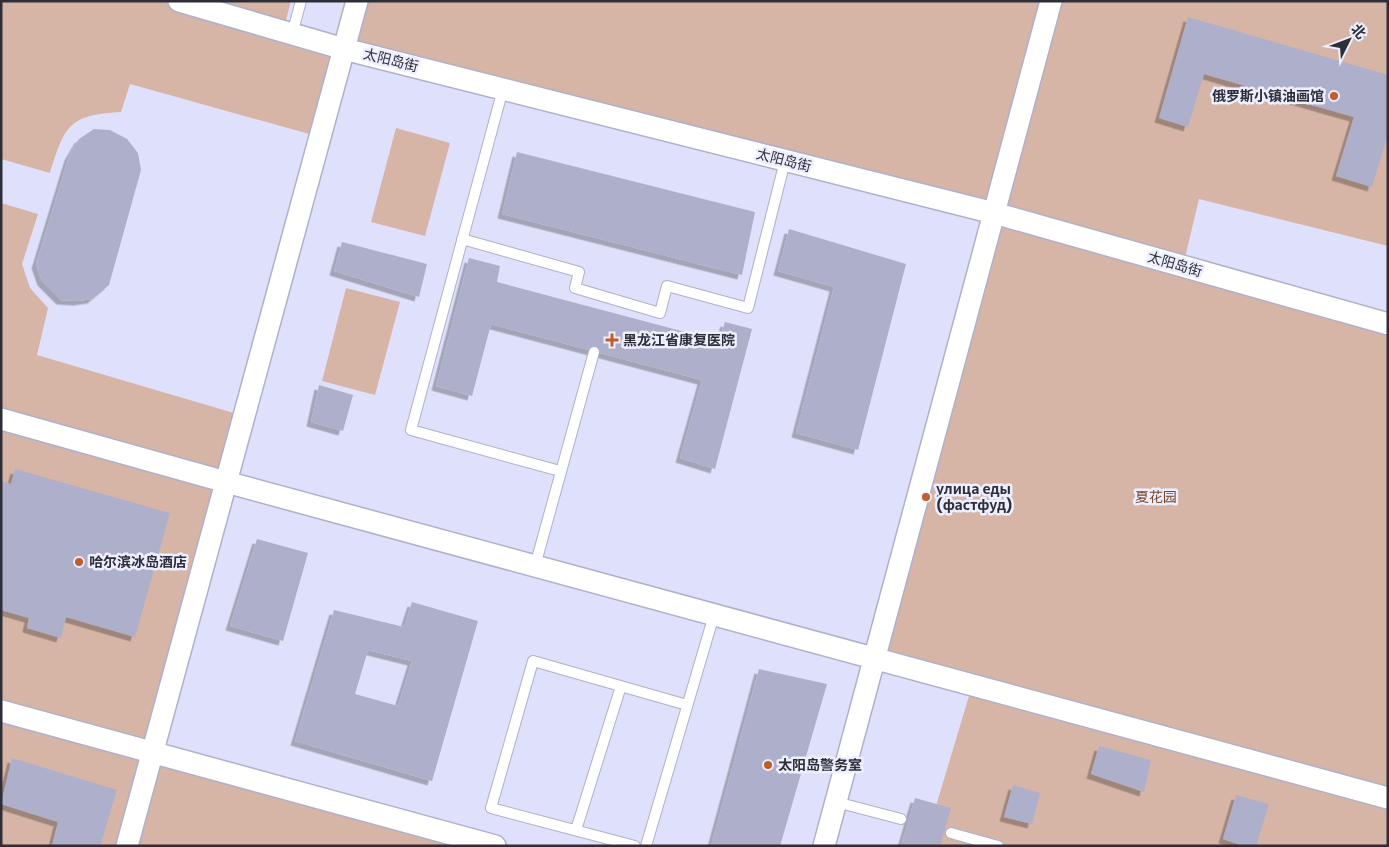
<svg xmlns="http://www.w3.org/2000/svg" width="1389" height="847" font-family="Poppins,'Noto Sans SC',sans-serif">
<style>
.green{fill:#d6b5a7}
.building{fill:#aeafca;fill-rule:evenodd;filter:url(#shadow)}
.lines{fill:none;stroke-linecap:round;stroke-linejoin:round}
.lane-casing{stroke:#afb0cb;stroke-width:12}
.street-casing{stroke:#afb0cb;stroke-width:24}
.lane{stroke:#fff;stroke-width:10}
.street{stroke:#fff;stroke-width:21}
.poi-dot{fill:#c15d28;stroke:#edeeff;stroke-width:2}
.labels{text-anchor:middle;stroke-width:5;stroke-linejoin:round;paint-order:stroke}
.street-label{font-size:14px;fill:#2d2e38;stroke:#edeeff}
.poi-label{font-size:14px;font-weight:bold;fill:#2d2e38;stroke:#edeeff;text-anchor:start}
.park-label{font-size:14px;fill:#7d452a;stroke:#edeeff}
</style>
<defs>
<filter id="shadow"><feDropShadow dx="-4.5" dy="4.5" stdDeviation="0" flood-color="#0004"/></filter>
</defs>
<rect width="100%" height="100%" fill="#dfe0fc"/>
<path class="green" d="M1 1H291L283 31 344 48 357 1H1042L986 208 344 49 320 137 130 84 121 112C69 115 65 125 50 173L1 159Z
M1052 1H1388V246L1199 199 1183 266 1388 324V846H924L972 686 873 659Z
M396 128 450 143 425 236 371 222Z
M1 203 38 214 22 264 30 288 48 308 37 355 244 416 152 753 495 846H1Z
M346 288 400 302 375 395 322 381Z"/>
<path class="building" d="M1188 17 1388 75V134L1372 187 1336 176 1354 117 1204 74 1188 127 1159 118Z
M94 129 110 130 127 139 138 153 141 170 109 285 92 299 78 301 61 300 42 281 36 264 69 156 79 139Z
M517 152 755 212 742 275 502 214Z
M789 229 906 264 858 450 796 433 834 287 778 271Z
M342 242 427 264 419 297 334 271Z
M469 258 500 266 497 282 719 341 725 322 752 329 715 469 680 458 702 380 491 324 472 396 436 386Z
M319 385 353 395 343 431 311 422Z
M15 469 170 513 135 637 66 617 61 638 27 628 29 618 1 610V481L11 484Z
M257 539 308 553 283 641 230 626Z
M412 602 478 621 432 781 295 741 334 610 404 627ZM368 650 412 661 398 706 355 694Z
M759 669 827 684 780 846H711Z
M1099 746 1151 760 1144 792 1091 774Z
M12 758 117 790 100 846H52L58 822 1 804Z
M1013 785 1040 793 1032 824 1004 817Z
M1236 795 1269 804 1256 846H1244L1223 839Z
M915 798 951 808 940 846H901Z"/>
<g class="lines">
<defs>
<path id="lane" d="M292 34 301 1
M503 89 411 430 560 471
M462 239 579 272 575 288 660 313 667 286 748 308 785 161
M535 566 594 352
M836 802 901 819
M576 830 621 686
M951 833 998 846
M635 846 491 808 533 661 687 705
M646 846 714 615"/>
<path id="street" d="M179 1 344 49 994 213 1388 324
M1 419 226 482 1388 798
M1 711 495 846
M127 846 357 1
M824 846 1051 1"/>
</defs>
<use href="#lane" class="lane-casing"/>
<use href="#street" class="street-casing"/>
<use href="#lane" class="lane"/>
<use href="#street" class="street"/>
</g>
<g class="poi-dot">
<circle cx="1334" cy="96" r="5"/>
<path d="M609.5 332.5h5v5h5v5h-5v5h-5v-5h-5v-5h5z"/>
<circle cx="926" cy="497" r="5"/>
<circle cx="79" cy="562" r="5"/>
<circle cx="768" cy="765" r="5"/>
</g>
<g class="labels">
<g class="street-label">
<text transform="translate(391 60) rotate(14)" y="5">太阳岛街</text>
<text transform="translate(784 160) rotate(14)" y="5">太阳岛街</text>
<text transform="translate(1175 264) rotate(16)" y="5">太阳岛街</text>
</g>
<g class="poi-label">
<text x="1324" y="101" text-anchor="end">俄罗斯小镇油画馆</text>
<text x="623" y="345">黑龙江省康复医院</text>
<text x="936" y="494">улица еды<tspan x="936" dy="16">(фастфуд)</tspan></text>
<text x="89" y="567">哈尔滨冰岛酒店</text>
<text x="778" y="770">太阳岛警务室</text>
</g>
<g class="park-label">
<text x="1156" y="502">夏花园</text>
</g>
</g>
<rect width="1389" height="847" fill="none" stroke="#2d2e38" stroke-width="5"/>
<g transform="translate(1349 40) rotate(48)" stroke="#edeeff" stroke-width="4" paint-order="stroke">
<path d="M0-4L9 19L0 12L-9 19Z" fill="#2d2e38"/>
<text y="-8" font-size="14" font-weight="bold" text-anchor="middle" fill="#2d2e38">北</text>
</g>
</svg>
